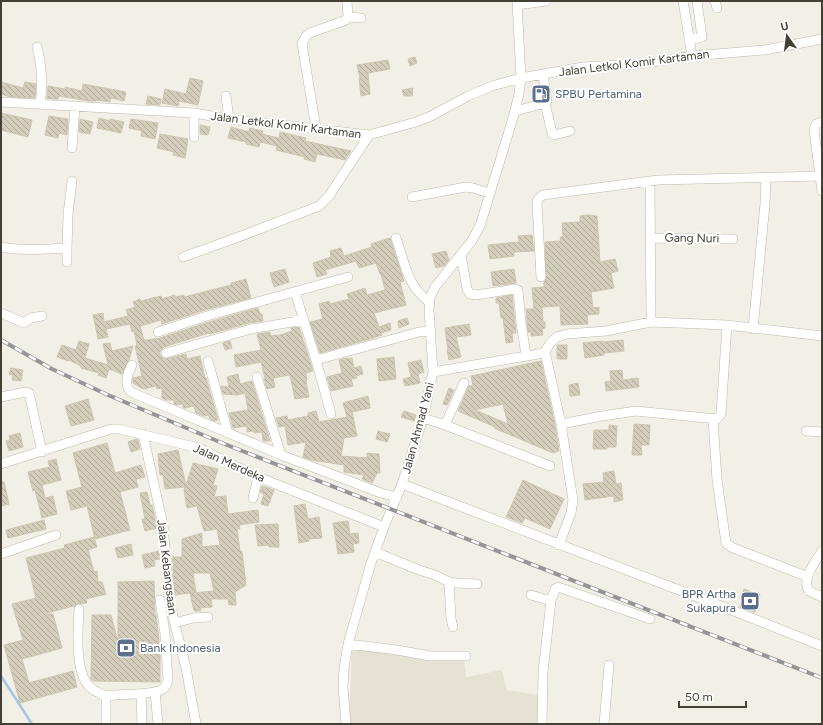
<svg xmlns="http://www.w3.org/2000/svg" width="823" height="725" font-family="Figtree,sans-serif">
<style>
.residential{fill:#e5e2d4}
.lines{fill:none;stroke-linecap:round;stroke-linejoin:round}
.stream{stroke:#a5c6eb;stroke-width:2.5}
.building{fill:url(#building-back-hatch);stroke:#cdc5b0;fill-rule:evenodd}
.minor-casing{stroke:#bdb8a9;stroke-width:10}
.minor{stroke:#fff;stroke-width:9}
.rail-casing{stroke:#959595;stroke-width:4}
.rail{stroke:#fff;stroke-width:2.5;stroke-dasharray:8;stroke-linecap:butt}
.labels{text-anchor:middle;stroke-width:4;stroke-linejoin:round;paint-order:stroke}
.street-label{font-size:12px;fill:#444036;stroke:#fff}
.service-label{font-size:12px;fill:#4e5e75;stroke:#fff;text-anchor:start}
</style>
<defs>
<pattern id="building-back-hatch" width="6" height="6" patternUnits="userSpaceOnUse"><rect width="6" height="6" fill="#d3cdbc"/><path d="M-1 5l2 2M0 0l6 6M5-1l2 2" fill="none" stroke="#ada89a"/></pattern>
</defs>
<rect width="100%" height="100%" fill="#f2f0e6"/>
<path class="residential" d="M352 649 464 660 466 677 502 670 507 690 539 695 537 724H349Z"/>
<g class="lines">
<path class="stream" d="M1 676 32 724"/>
</g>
<path class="building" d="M415 57 417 63 410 66 408 59Z
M388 60 390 69 368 73 370 94 361 96 359 78H360L357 65Z
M190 78 203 81 198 105 179 101 178 106 162 103 165 89 186 94Z
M1 82 23 88 25 82 36 84 35 98 10 97 1 94Z
M83 84 126 92 124 101 111 98 110 102 96 100V101H89L59 96 58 99H47L48 86 65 89V87L82 91Z
M413 88 412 96H404L402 90Z
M148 96 161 99 160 105 146 104Z
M1 113 32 120 28 137 1 130Z
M49 116 68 119 67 135 59 133 58 138 45 135Z
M99 118 110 121V119L124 122 121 133 97 128Z
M80 119 93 122 90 134 79 132Z
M131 119 158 123 155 139 141 136 142 131 129 128Z
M200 125 210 127 208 135 200 134Z
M231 127 249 132 250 128 263 131 262 134 279 138 280 132 306 138 305 141 351 151 345 160 317 154 315 162 304 159 305 157 276 150 277 146 260 142 259 147 246 144V142L228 138Z
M160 134 188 139 185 158 173 155 174 152 157 148Z
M588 215 597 216 600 262 615 259 618 271 611 273 614 288 591 292 593 308 599 307V314L587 315 588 324 561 325 560 306 542 307 543 322H545V328L542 329 543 335 531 336V332H528L526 309H534L532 288 544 287V282L546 279 545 242 561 241 560 237H563L562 223 580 222V216Z
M532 235 534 251 514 252V256L490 259 488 245 519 242 518 236Z
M390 238 404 281 400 282 406 305 374 313 379 327 390 323 391 330 381 333 382 335 373 338 320 353 310 322 323 319 319 304 329 301 330 304 349 299 347 294 365 288 367 295 385 290 381 274H380L376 263 359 268 356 261 325 270 327 274 317 277 313 263 331 257 330 251 341 248 344 256 372 247 371 244Z
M446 251 449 260 444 266 436 268 432 254Z
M285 269 289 282 274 287 270 273Z
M514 269 516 283 493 286 491 272Z
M246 279 251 298 205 310 162 324 161 320 140 326 144 340H147L160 338 209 322 258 308 260 314H262L263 321 249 323 210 334 209 333 164 347 160 351V355L165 359 186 354 187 359 200 356 205 378H206L218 420 214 421 210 419 209 415 204 416 196 413 194 406 185 408H183V404L176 405 174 404V400H166L162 398V388L157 389 156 386 143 389 133 383V378L142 376 135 346 137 345 134 331 132 332 130 324 106 329 108 337 98 339 93 315 103 313 104 322 128 316 126 310 135 307 133 302 140 299 141 301 161 296 162 299 175 295V297L184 295V297L231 285V283Z
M512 295 516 333H512L513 342 506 343 503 318H501L499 303H496V298Z
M407 318 409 324 399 328 398 321Z
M469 324 471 335 456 337 461 357 449 360 447 350H448L445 328Z
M299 327 313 371 306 373 307 380 306 381 309 397 295 399 290 375 273 378 275 387 267 389 264 379 265 378 261 362 236 367 234 355 261 350 257 334 270 332 271 336 277 335V336L292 331 291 328Z
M623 340 624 351 604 353V355L585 358 583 343 603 341V342Z
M79 341 89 344 85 358 108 365 103 344 110 343 112 351 133 346 129 360 122 374 109 369 106 378 98 375 99 373 81 368V366L69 360 68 361 57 357 62 345 76 350Z
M230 341 232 348 225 350 223 343Z
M557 345H567V359H557Z
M394 357 396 379 379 381 377 359Z
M347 358 348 359 352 358 354 368 361 366 363 374 356 376 357 378 351 379 353 386 331 391 327 377 342 373 339 360Z
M421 360 424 372 418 374 420 383 405 386 403 379 411 377 408 363Z
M541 361 555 425 559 451 553 453 494 428 495 427 458 411 469 386H473L471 376ZM503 404 508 424 475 410Z
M11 368 23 370 21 381 12 380 13 375 9 374Z
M622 370 623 380 638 378 639 387 606 391 605 382 611 381 610 371Z
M238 374 240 384 252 381 270 441H263L262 432 254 433V431L247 432V426L233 428 229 413 248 410 245 393 237 395 223 394 221 386 229 387 227 377Z
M578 383 580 395 570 396 569 385Z
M449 388 454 390 447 405 443 404Z
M368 396 370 408 352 412 357 436 344 438 341 456 367 458V453L379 454 380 473H377L372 483 362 479 364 475 344 472V465L311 460 303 457 306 442 288 445 285 426 279 427 276 418 287 416 288 420 308 416V413L316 411 319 422 347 417 343 403Z
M88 399 94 420 71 426 65 406Z
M404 411 416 415 414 421 401 417Z
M634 424 650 425 649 445H641L642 455H632Z
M609 425 617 426 616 447H607V449H593L594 430H609Z
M378 431 390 434 387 442 376 439Z
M20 433 23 447 9 451 6 441 10 440 9 436Z
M137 439 138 440 140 449 131 452 128 442Z
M107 443 115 473 141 465 145 477 136 479 138 487 120 492 130 530 95 539 87 506 71 510 66 491 82 487 73 453Z
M178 450 186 485 193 463 218 469 213 485 217 486 214 497 226 496 228 514 258 510 259 522 239 525 240 529H237L240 551H242L246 585 235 592 236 605H229L228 599H211L212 607 200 608 201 611H194L190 593 175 595 172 557H182V539L202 533V547L220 545 217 529 204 531 197 506 187 508 184 490 185 487 165 489 163 475H160L158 454ZM193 573H210L214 591 191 593 196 592Z
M56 459 61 480 42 485 45 498 53 496 57 514 42 518 35 490 33 491 28 472 50 467 48 461Z
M614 471 616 484 621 483 623 500 614 502V496L585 500 583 484 604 482 603 473Z
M523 480 564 499 550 529 525 518 522 523 506 517Z
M1 482H4L9 504 1 506Z
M262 486 274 490 268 506 261 504 264 494 260 492Z
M147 492 150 505H152L157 528 145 531 142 519H145L140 493Z
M305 504 308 519 319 517 322 538 309 539V541L299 543 294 506Z
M44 520 46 529 8 538 6 530Z
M348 521 350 534 358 533 359 543 353 544 354 552 338 554 333 523Z
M278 524 279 547H269V545L258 546 255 525Z
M94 537 97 547 88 550 94 572 97 571 98 582H102L106 594 86 599 87 603 77 604 74 606 47 613V614H53L62 648 22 659 29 683 73 671 77 687 20 703 4 645 23 640 12 604 36 598 26 558 65 548 64 545Z
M131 544 133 555 118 558 115 548Z
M159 551 160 559 154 560 155 566 145 568 142 555Z
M154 581 155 615H156L160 649V682L93 681 91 679 92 615H111L117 638H118V582Z
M744 589 760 595 755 612 740 607Z"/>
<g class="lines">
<defs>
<path id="minor" d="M683 1 692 56
M715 1 717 8
M517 5 546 1
M348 17 361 18
M689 40 702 37 697 1
M37 47C42 66 43 84 40 104
M226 96 229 119
M1 102 194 113 229 119 369 135 416 122 431 116 468 96 492 86 521 78 583 67 638 64 692 56 765 50 822 39
M545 103 552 133 554 135 570 131
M515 111 542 104 547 101 543 75
M194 113V137
M822 122 816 124 814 130 822 191
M316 128 302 44 306 36 310 33 346 20 348 17 347 1
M72 148 75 106
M650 181 651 322
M412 197 466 187 473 188 489 193
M396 238C405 264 407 285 429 302
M651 238 733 239
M1 247C23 251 45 249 67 248L68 214 72 181
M461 255 467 289 470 294 476 295 515 289 518 290 521 323 526 355
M183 257 236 238 319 206 329 196 369 135
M67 262V248
M541 277 537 203 538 199 543 195 658 180 820 176
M295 292 316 360 419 332 431 331
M1 313 24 323 31 318 42 316
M753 329 765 204 766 178
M158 332 207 316 348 277
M166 353 251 329 304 320
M544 353 546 356 561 424 573 500 571 513 559 545
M316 360 331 414
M208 361 228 433
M132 365C127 374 123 387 133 393L281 455
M433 372 544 353 551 342 557 337 567 334 606 331 651 322 727 325 822 336
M257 377 281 455 381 493 397 497
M1 397 26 392 29 393 42 452
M423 418 445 425 550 466
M713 419 717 480 726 543 731 547 808 577
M561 424 602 416 636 411 717 419 721 414 727 325
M445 425 464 383
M806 431 822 432
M143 434 163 525 170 605 186 668 196 724
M1 464 111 429H119L199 448 258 477 384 527
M402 484 739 613 822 646
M253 498 258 477
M822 551C816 561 801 579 809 591L822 597
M375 552 419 570 435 575 449 582 457 583 477 584
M1 554 56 535
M449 582 451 619 453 627
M531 595 551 601 543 672 542 724
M551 601 555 589 558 587 650 619
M79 609C78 630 75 667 87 684 92 690 98 693 106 696V724
M175 623 193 618 208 617
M348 644 397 650 430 656H466
M155 692 158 724
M141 693 142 724
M106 696C119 694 150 695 161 690 165 688 167 685 168 680L165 634 160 600
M346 724 343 687 344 668 348 644 371 563 384 527 402 484 423 418 433 372 429 310 430 298 435 287 471 242 480 226 513 118 519 94 521 78 517 1
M604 724 609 665"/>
</defs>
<use href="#minor" class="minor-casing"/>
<use href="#minor" class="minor"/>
<defs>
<path id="rail" d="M1 340 52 369 108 395 222 443 822 678"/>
</defs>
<use href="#rail" class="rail-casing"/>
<use href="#rail" class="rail"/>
</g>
<defs>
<symbol id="fuel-square" viewBox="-11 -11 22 22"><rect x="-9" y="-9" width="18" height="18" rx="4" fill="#5c6f8a" stroke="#fff"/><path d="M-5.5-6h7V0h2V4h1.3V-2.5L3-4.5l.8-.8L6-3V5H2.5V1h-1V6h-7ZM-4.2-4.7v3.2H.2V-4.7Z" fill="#fff"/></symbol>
<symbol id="bank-square" viewBox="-11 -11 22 22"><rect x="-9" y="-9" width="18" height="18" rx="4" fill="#5c6f8a" stroke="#fff"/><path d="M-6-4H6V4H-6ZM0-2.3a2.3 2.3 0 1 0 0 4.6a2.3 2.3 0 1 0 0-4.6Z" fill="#fff"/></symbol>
</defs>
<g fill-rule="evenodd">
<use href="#fuel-square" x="530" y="83" width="22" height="22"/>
<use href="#bank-square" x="739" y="590" width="22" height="22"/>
<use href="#bank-square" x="115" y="637" width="22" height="22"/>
</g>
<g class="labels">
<g class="street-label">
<text transform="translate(634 63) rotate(-7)" y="4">Jalan Letkol Komir Kartaman</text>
<text transform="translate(286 125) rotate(7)" y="4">Jalan Letkol Komir Kartaman</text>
<text transform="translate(692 238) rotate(1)" y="4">Gang Nuri</text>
<text transform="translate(418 428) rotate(-75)" y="4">Jalan Ahmad Yani</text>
<text transform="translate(229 463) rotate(24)" y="4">Jalan Merdeka</text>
<text transform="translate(167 567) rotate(83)" y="4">Jalan Kebangsaan</text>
</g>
<g class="service-label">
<text x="555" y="98">SPBU Pertamina</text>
<text x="736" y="598" text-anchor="end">BPR Artha<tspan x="736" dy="14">Sukapura</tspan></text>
<text x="140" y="652">Bank Indonesia</text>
</g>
</g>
<rect width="823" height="725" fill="none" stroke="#444036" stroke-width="4"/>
<g transform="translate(787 36) rotate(346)" stroke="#ffffff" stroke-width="3" paint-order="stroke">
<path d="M0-3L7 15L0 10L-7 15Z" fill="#444036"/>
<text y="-6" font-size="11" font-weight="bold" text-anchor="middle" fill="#444036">U</text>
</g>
<path d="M679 701v6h67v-6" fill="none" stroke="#444036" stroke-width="2"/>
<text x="685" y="701" font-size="12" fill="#444036" stroke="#ffffff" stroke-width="3" paint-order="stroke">50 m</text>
</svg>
